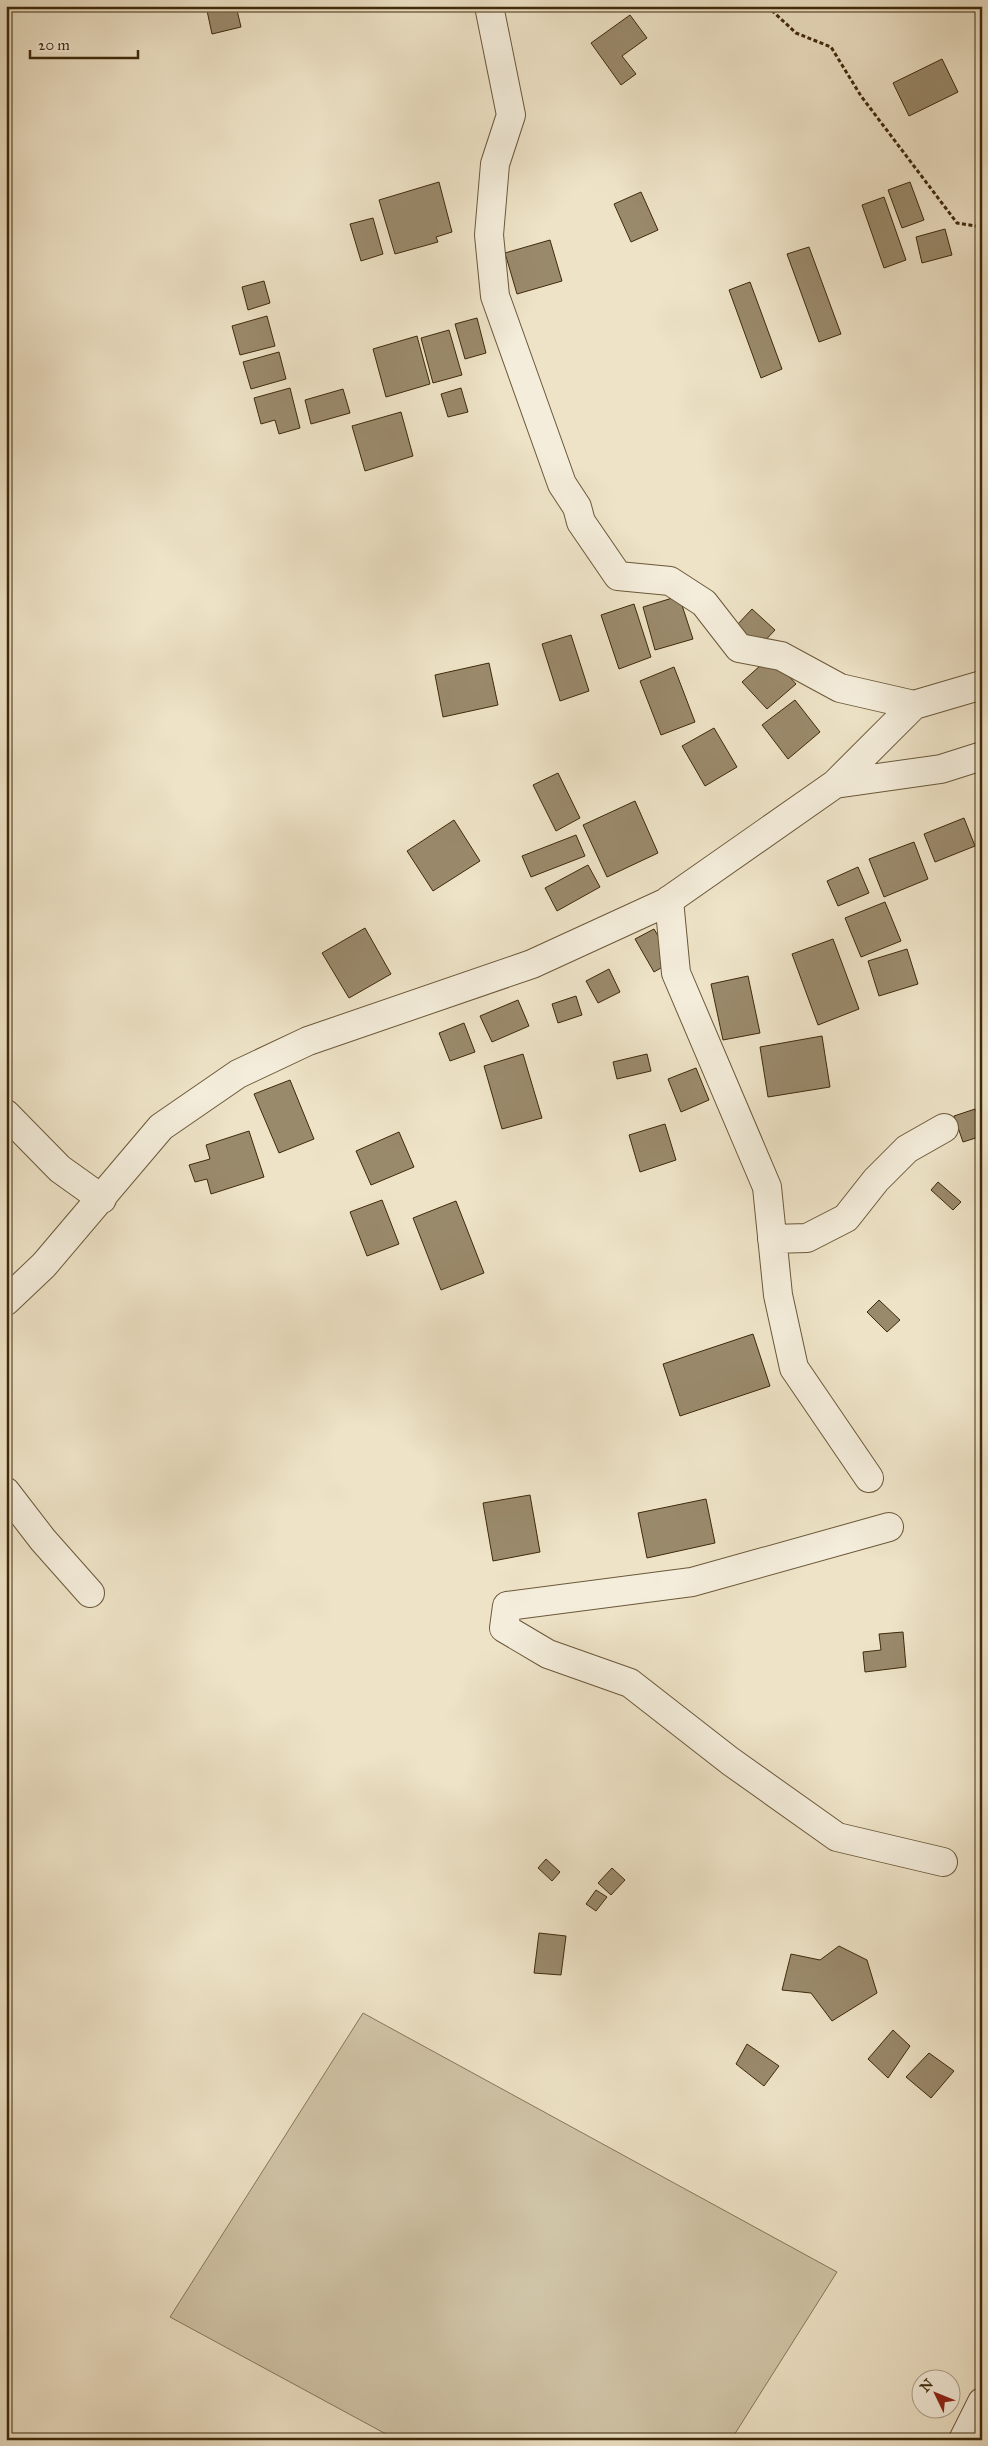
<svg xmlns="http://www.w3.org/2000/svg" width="988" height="2446" font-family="'IM FELL Great Primer',serif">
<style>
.green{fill:#d0c4a7;stroke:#887758}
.building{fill:#9a8a6c;stroke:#3f2a0a}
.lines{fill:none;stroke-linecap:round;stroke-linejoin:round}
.street-casing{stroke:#6b5839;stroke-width:30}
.path{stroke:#3f2a0a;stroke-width:3;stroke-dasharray:4 2.5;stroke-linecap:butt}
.street{stroke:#f4eddb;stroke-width:28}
</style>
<rect width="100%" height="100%" fill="#eee3c7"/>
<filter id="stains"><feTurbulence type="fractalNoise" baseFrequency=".004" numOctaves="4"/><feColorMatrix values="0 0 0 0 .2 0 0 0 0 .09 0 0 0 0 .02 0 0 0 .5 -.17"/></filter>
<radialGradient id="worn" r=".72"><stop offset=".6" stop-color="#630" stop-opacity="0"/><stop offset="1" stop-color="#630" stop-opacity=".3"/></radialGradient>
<path class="green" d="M363 2013 837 2272 731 2440H397L170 2317Z"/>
<path class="building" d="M206 6H236L241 27 212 34Z
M630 15 647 38 622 56 636 74 621 85 591 43Z
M942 59 958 92 909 116 893 83Z
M439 182 452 232 436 237 438 242 395 254 379 200Z
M910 182 924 220 902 228 888 190Z
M641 192 658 230 631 242 614 204Z
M884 197 906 260 884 268 862 205Z
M373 218 383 254 361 261 350 224Z
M945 229 952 255 922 263 916 237Z
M550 240 562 281 517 294 505 253Z
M809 247 841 334 819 342 787 254Z
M264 281 270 303 248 310 242 287Z
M750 282 782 369 761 378 729 290Z
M267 316 275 346 240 355 232 326Z
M477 318 486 353 465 359 455 324Z
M449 330 462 375 433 383 421 338Z
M417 336 430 384 386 397 373 349Z
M279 352 286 379 251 389 243 362Z
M290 388 300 428 279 434 275 420 261 424 254 398Z
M461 388 468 412 448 417 441 394Z
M343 389 350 413 311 424 305 400Z
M401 412 413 456 365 471 352 426Z
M679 596 693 639 655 650 643 607Z
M634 604 651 657 619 669 601 615Z
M752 609 775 630 759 647 736 626Z
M571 635 589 691 560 701 542 644Z
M771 656 796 684 767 709 742 682Z
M489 663 498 705 443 717 435 675Z
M674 667 695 722 661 735 640 681Z
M795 700 820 732 788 759 762 725Z
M714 728 737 767 705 786 682 746Z
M558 773 580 818 556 831 533 785Z
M635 801 658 853 607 877 583 825Z
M964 818 975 846 935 862 924 834Z
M454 820 480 861 433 891 407 851Z
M576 835 585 856 531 877 522 856Z
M914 842 928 879 884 897 869 859Z
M588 865 600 887 557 911 545 888Z
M858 867 869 893 838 906 827 881Z
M885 902 901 941 861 957 845 918Z
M365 928 391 974 349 998 322 953Z
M654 929 673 961 654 972 635 939Z
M833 939 859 1009 818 1025 792 954Z
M907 949 918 984 879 996 868 961Z
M609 969 620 992 598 1003 586 981Z
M748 976 760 1033 723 1040 711 984Z
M576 996 582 1015 558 1023 552 1004Z
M518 1000 529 1026 492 1042 480 1016Z
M464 1023 475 1052 450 1061 439 1033Z
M822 1036 830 1087 768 1097 760 1047Z
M523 1054 542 1118 502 1129 484 1066Z
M647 1054 651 1071 617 1079 613 1062Z
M696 1068 709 1100 681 1112 668 1079Z
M290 1080 314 1139 279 1153 254 1094Z
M975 1109 982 1126V1136L963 1142 954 1116Z
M665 1124 676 1160 640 1172 629 1135Z
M249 1131 264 1177 211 1194 207 1179 195 1182 189 1165 210 1159 206 1145Z
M399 1132 414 1167 371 1185 356 1151Z
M938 1182 961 1202 953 1210 931 1190Z
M382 1200 399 1244 367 1256 350 1212Z
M456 1201 484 1273 441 1290 413 1218Z
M879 1300 900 1320 887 1332 867 1312Z
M753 1334 770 1386 680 1416 663 1364Z
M530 1495 540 1552 493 1561 483 1503Z
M706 1499 715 1543 647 1558 638 1513Z
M903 1632 906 1667 865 1672 863 1652 881 1650 879 1634Z
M546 1859 560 1872 552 1881 538 1868Z
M612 1868 625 1880 611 1895 598 1883Z
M596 1890 607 1897 596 1911 586 1904Z
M539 1933 566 1936 561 1975 534 1973Z
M839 1946 867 1960 877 1993 832 2021 811 1993 782 1990 791 1954 820 1960Z
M893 2030 910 2046 888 2078 868 2059Z
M747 2044 779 2066 764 2086 736 2064Z
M929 2053 954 2071 931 2098 906 2077Z"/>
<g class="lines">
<defs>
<path id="street" d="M489 6 511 115 495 164 489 235 495 296 562 484 577 507 581 522 618 576 670 581 704 603 739 648 781 656 840 688 914 705
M835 784 941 769 982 756
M669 900 676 973 767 1187 778 1295 794 1368 869 1478
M6 1114 60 1169 102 1199
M772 1239 807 1238 846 1218 876 1180 907 1149 944 1128
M6 1301 44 1265 161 1127 238 1074 308 1041 532 964 665 903 835 784 914 705 982 685
M6 1492 43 1540 90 1593
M889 1527 692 1582 507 1606 504 1628 548 1654 630 1683 730 1761 837 1837 943 1862
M963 2440 982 2402"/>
</defs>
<use href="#street" class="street-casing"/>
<path class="path" d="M767 6 796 33 831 47 861 96 957 223 982 227"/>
<use href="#street" class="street"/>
</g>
<rect width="988" height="2446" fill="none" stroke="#eee3c7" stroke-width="25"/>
<rect x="8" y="8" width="973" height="2431" fill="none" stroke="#3f2a0a" stroke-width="2.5"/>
<rect x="12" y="12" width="963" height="2421" fill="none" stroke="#3f2a0a"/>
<g transform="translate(936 2394) rotate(313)"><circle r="24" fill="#f4eddb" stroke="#ac9f87"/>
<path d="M0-4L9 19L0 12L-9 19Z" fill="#8f2418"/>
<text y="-8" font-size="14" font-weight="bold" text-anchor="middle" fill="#3f2a0a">N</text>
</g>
<path d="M30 50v8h108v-8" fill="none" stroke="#3f2a0a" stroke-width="2.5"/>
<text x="38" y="50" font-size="15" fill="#3f2a0a" stroke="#f4eddb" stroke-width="4" paint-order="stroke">20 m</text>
<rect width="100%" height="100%" filter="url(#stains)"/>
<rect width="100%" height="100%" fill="url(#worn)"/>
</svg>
